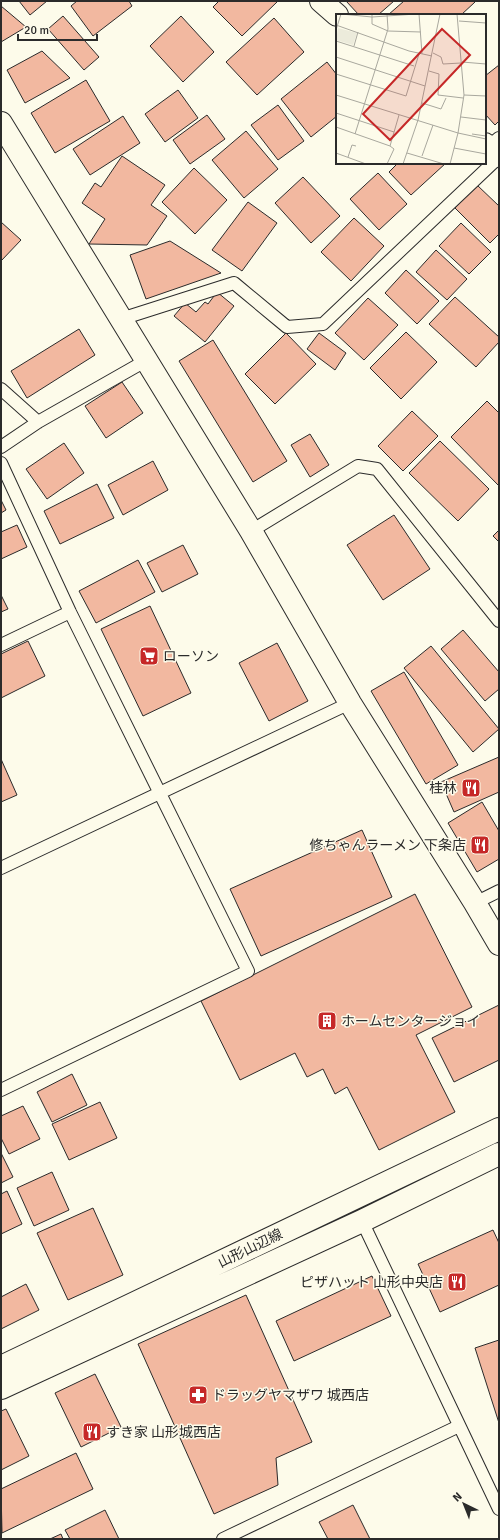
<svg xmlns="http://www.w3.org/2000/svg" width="500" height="1540" font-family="Signika,'Noto Sans JP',sans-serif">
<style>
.building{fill:#f2b8a0;stroke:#2b2b2b}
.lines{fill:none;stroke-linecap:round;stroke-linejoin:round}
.service-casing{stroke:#2b2b2b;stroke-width:14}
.tertiary-casing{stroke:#2b2b2b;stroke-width:24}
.primary-casing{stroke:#2b2b2b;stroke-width:24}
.trunk-casing{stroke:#2b2b2b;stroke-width:24}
.service{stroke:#fdfbea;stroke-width:12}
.tertiary{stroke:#fdfbea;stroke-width:22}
.primary{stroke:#fdfbea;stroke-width:22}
.trunk{stroke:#fdfbea;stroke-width:22}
.labels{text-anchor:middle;stroke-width:3;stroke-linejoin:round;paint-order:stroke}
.poi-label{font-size:14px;fill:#2b2b2b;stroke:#fdfbea;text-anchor:start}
.street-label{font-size:14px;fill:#2b2b2b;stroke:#fdfbea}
.inset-road{fill:none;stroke:#a9a89e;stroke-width:1}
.view{fill:#c62828;fill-opacity:0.15;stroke:#c62828;stroke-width:2}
.inset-edge{fill:none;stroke:#2b2b2b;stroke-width:2}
</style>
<rect width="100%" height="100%" fill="#fdfbea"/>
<path class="building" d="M19 1H47L30 15Z
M77 1H129L132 6 93 36 71 6Z
M219 1H278L242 36 213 7Z
M346 1H394L378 15H359Z
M404 1H474L475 2 461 15H388Z
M1 6 26 27 1 42Z
M63 16 99 57 84 70 48 29Z
M181 16 214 52 183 82 150 46Z
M274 18 304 52 257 95 226 62Z
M42 51 70 78 25 103 7 70Z
M327 62 337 75V116L311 137 281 99Z
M499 65V121L495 125 485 114V76Z
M86 80 110 121 55 153 31 113Z
M178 90 198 118 165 142 145 114Z
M278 105 304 141 278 160 251 125Z
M207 115 225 139 190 164 173 140Z
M123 116 140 143 90 175 73 149Z
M246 131 278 169 244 198 212 160Z
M122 156 165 185 151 205 167 216 147 245 89 244 105 219 82 203 95 183 101 187Z
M398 163H446L411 195 389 172Z
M194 168 227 200 195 234 162 202Z
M378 173 407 204 379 230 350 199Z
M303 177 340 216 311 243 275 203Z
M477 185 499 206V234L490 243 455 208Z
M248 202 277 223 242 271 212 250Z
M354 218 384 246 351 281 321 252Z
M1 222 21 240 1 261Z
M461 223 491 252 469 274 439 246Z
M170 241 221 273 146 299 130 255Z
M436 250 467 279 447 300 416 272Z
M406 270 439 301 417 324 385 293Z
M217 292 234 306 205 342 174 316 185 303 196 312 205 302 208 304Z
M455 297 499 337V342L476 367 429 324Z
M368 298 398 325 364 360 335 333Z
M79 329 95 355 27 398 11 371Z
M406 332 437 362 401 399 370 368Z
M286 333 316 364 275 404 245 374Z
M319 333 346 353 335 370 307 349Z
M213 340 287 461 253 482 179 361Z
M122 382 143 413 106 438 85 406Z
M487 401 499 413V486L451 437Z
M412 411 438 436 403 471 378 446Z
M310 434 329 465 310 477 291 445Z
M440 441 489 489 458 521 409 473Z
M64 443 84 473 47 499 26 469Z
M153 461 168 490 123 515 108 485Z
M97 484 114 518 60 544 44 511Z
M1 500 6 510 1 513Z
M394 515 430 569 383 600 347 545Z
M17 525 27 547 1 559V532Z
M499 530V542L493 536Z
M183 545 198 574 162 592 147 563Z
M138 560 155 592 96 623 79 591Z
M1 595 8 609 1 612Z
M150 606 191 693 143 716 101 629Z
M463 630 499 672V689L485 701 441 649Z
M28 641 45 676 1 698V654Z
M277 643 308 701 269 721 239 663Z
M431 646 499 729 473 752 404 668Z
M404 672 458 765 426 784 371 691Z
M499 757V792L454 812 441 782Z
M1 759 17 795 1 802Z
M482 802 499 831V859L477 872 448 823Z
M362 830 392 897 261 956 230 889Z
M415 894 472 1007 416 1035 455 1112 379 1150 347 1087 335 1094 323 1069 307 1077 295 1053 240 1080 201 1001Z
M499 1005V1060L454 1082 432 1038Z
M72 1074 87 1105 52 1122 37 1092Z
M100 1102 117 1138 69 1160 52 1124Z
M23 1106 40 1139 9 1154 1 1138V1116Z
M1 1153 13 1177 1 1183Z
M52 1172 69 1210 34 1226 17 1188Z
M7 1191 22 1224 1 1234V1194Z
M93 1208 123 1275 68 1300 37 1233Z
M493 1230 499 1243V1285L440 1312 418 1264Z
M372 1276 391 1316 294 1361 276 1321Z
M26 1284 39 1310 1 1329V1297Z
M246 1295 312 1442 276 1458 278 1485 214 1514 138 1344Z
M499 1340V1423L475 1348Z
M95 1374 121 1427 81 1447 55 1393Z
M6 1409 29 1456 1 1470V1411Z
M76 1453 93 1489 2 1533 1 1489Z
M353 1505 370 1539H328L319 1522Z
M105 1510 119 1539H70L65 1530Z
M61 1534 63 1539H50Z"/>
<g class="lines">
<defs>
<path id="service" d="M488 147 499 138
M121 319 234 283 287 327 323 324 499 157
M1 389 38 422
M1 447 38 422 147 360
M1 463 70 612 248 971 1 1090
M251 531 358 466 377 469 499 621
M1 645 70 612
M1 868 350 703
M475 903 499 891
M362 1221 499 1509
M223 1539 459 1426"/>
<path id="tertiary" d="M1 123 251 531 350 703 475 903 499 944"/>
<path id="primary" d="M1 1367 499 1129
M1 1388 362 1221 499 1154"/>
<path id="trunk" d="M321 1 337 15
M485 144 499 156"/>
</defs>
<use href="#service" class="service-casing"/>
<use href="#tertiary" class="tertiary-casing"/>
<use href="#primary" class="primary-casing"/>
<use href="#trunk" class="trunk-casing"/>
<use href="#service" class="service"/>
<use href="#tertiary" class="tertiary"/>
<use href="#primary" class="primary"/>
<use href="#trunk" class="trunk"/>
</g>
<defs>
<symbol id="supermarket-square" viewBox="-11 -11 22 22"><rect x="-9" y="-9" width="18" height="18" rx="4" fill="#c62828" stroke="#fdfbea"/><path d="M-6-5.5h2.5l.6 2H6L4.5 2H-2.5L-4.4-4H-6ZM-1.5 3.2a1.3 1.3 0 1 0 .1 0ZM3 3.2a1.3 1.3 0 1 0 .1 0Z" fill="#fff"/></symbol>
<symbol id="restaurant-square" viewBox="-11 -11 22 22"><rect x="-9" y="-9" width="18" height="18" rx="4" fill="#c62828" stroke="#fdfbea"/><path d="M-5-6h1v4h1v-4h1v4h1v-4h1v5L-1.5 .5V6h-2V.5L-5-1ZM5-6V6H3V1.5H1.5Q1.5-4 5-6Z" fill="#fff"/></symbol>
<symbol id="building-square" viewBox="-11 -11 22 22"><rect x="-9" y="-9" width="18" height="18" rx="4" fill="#c62828" stroke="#fdfbea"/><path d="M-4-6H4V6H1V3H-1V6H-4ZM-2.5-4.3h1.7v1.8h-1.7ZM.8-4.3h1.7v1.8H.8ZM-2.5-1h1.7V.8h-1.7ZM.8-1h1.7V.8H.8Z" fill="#fff"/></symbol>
<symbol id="pharmacy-square" viewBox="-11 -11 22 22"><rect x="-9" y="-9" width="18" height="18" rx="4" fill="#c62828" stroke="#fdfbea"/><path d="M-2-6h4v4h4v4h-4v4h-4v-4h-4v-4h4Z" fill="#fff"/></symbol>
</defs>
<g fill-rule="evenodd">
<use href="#supermarket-square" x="138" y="645" width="22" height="22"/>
<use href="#restaurant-square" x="460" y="777" width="22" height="22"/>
<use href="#restaurant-square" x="469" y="834" width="22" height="22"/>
<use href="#building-square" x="316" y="1010" width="22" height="22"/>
<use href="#restaurant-square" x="446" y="1271" width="22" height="22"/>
<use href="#pharmacy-square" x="187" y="1384" width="22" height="22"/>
<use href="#restaurant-square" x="81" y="1421" width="22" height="22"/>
</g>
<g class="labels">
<g class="poi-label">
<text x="163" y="661">ローソン</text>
<text x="457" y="793" text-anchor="end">桂林</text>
<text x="466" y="850" text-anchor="end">修ちゃんラーメン 下条店</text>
<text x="341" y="1026">ホームセンタージョイ</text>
<text x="443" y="1287" text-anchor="end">ピザハット 山形中央店</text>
<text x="212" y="1400">ドラッグヤマザワ 城西店</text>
<text x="106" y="1437">すき家 山形城西店</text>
</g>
<g class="street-label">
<text transform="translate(250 1248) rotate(-26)" y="5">山形山辺線</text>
</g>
</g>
<g transform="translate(336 14)">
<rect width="150" height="150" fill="#fdfbea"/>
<path d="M2 14 21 19 17 31 0 26Z" fill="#ecebdb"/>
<path class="inset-road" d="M5 0 36 3 80 0M36 0V10L52 17 85 18M83 0 86 40M121 0 128 81 122 119M123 7 150 9M0 11 73 37 96 42M0 16 5 0M0 27 78 52M18 32 22 18M97 39 105 43 107 50 125 49M0 43 89 72M126 48 150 50M93 57 103 60 102 81 127 84M0 60 70 82 83 40M0 81 122 119M128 81 150 82M86 89 105 95 110 84M0 99 58 118M125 103 150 106M0 113 54 132M122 119 150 125M19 120 52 15 51 0M136 120 150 122M118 134 150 140M0 139 30 150M71 139 108 150M86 142 97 111M12 143 16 131 20 132M51 150 58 135 54 132 63 101M67 150 82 106 104 0M114 150 122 119"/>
<path class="view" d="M106 15 134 41 54 126 27 100Z"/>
<rect width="150" height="150" class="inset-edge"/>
</g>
<rect width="500" height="1540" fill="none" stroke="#2b2b2b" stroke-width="4"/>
<g transform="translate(464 1504) rotate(317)" stroke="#fdfbea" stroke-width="3" paint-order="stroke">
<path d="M0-3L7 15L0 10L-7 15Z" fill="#2b2b2b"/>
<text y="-6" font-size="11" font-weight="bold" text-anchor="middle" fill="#2b2b2b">N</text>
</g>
<path d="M18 34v6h79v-6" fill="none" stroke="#2b2b2b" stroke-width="2"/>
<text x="24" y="34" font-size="12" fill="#2b2b2b" stroke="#fdfbea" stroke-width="3" paint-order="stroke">20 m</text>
</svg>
